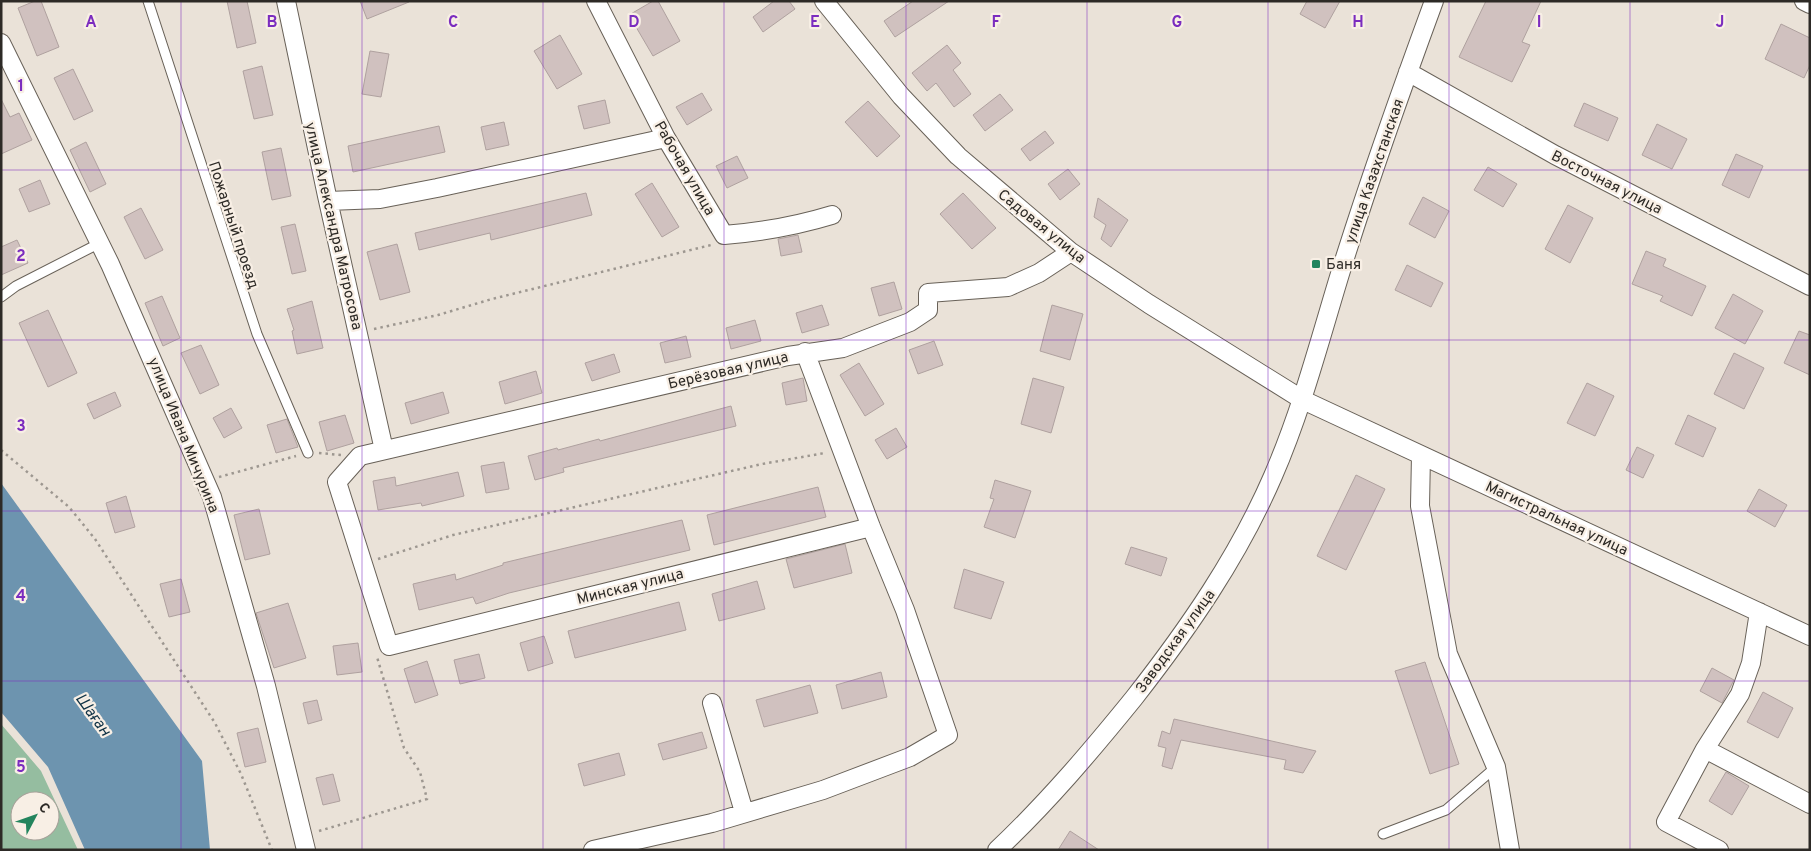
<svg xmlns="http://www.w3.org/2000/svg" width="1811" height="851" font-family="Overpass,sans-serif">
<style>
.forest{fill:#95bda0;fill-rule:evenodd}
.water{fill:#6d94af}
.building{fill:#d0c1bf;stroke:#afa19f}
.lines{fill:none;stroke-linecap:round;stroke-linejoin:round}
.service-casing{stroke:#686158;stroke-width:11}
.minor-casing{stroke:#686158;stroke-width:20}
.path{stroke:#9d9790;stroke-width:2.5;stroke-dasharray:2.5 4;stroke-linecap:butt}
.service{stroke:#fff;stroke-width:9}
.minor{stroke:#fff;stroke-width:18}
.grid{fill:none;stroke:#7b2cbf;stroke-width:1;stroke-opacity:0.55}
.poi-dot{fill:#23845d;stroke:#f8efe5;stroke-width:2}
.labels{text-anchor:middle;stroke-width:4.5;stroke-linejoin:round;paint-order:stroke}
.street-label{font-size:15px;fill:#2d2a26;stroke:#f8efe5}
.poi-label{font-size:15px;fill:#2d2a26;stroke:#f8efe5;text-anchor:start}
.water-label{font-size:16px;font-style:italic;fill:#0d3044;stroke:#f8efe5}
.grid-label{font-size:16px;text-anchor:middle;font-weight:bold;fill:#7b2cbf;stroke:#f8efe5;stroke-width:4.5;stroke-linejoin:round;paint-order:stroke}
</style>
<rect width="100%" height="100%" fill="#eae2d8"/>
<path class="forest" d="M1 724 41 771 78 850H1ZM20 801H50V831H20Z"/>
<path class="water" d="M1 483 202 761 210 850H85L48 767 1 712Z"/>
<path class="building" d="M35 1H41L59 47 37 56 18 8Z
M227 1H247L256 43 237 48Z
M360 1H409V2L367 19Z
M653 1H658L680 41 653 56 629 15Z
M774 1H789L795 9 763 32 753 17Z
M913 1H949L895 37 884 21Z
M1307 1H1340L1325 28 1300 14Z
M1486 1H1541L1522 42 1530 45 1512 82 1459 57Z
M1781 24 1810 38V65L1804 78 1765 59Z
M560 35 582 74 557 89 534 51Z
M947 45 961 63 953 70 971 94 954 107 936 83 927 91 912 73Z
M370 51 389 54 381 97 362 94Z
M262 66 273 115 254 119 243 71Z
M73 69 93 111 74 120 54 78Z
M702 93 712 110 687 125 676 107Z
M1000 94 1013 110 985 131 973 115Z
M1 99 10 117 19 113 32 140 1 154Z
M605 100 610 123 584 129 578 106Z
M868 101 900 136 877 157 845 122Z
M1584 103 1618 118 1608 141 1574 126Z
M504 122 509 145 486 150 481 127Z
M1657 124 1687 139 1672 169 1642 155Z
M439 126 445 152 353 172 348 146Z
M1045 131 1054 143 1030 161 1021 149Z
M86 142 106 184 90 192 70 150Z
M281 148 291 196 272 200 262 152Z
M1736 154 1763 166 1749 198 1722 185Z
M737 156 748 178 727 188 716 166Z
M1488 167 1517 184 1503 207 1474 190Z
M1068 169 1080 184 1060 200 1048 184Z
M40 180 50 204 29 212 19 189Z
M652 183 679 227 662 237 635 194Z
M586 193 592 215 491 240 490 233 419 250 415 233Z
M963 193 996 228 972 249 940 214Z
M1423 197 1449 211 1435 238 1409 224Z
M1098 198 1128 220 1111 247 1101 239 1106 225 1094 217Z
M1568 205 1593 218 1570 263 1545 249Z
M141 208 163 250 145 259 124 217Z
M295 224 306 271 292 274 281 227Z
M798 235 802 252 781 256 778 239Z
M17 240 28 263 1 275V247Z
M397 244 410 292 380 300 367 252Z
M1646 251 1666 259 1663 266 1706 286 1692 316 1660 301 1663 296 1632 284Z
M1407 265 1443 283 1431 307 1395 290Z
M894 282 902 309 879 316 871 288Z
M1733 294 1763 311 1745 344 1715 328Z
M162 296 180 338 163 346 145 303Z
M312 301 323 348 297 354 292 331 294 330 287 309Z
M822 305 829 325 802 333 796 313Z
M1052 305 1083 314 1070 360 1040 351Z
M48 310 77 373 48 387 19 323Z
M755 320 761 341 731 349 726 328Z
M1799 331 1810 335V375L1784 363Z
M686 336 691 357 665 363 660 343Z
M934 341 943 365 918 374 909 350Z
M201 345 219 385 200 394 181 353Z
M1734 353 1764 368 1744 409 1714 394Z
M614 354 620 372 592 381 585 363Z
M859 363 884 404 865 416 840 375Z
M536 371 542 393 505 404 499 382Z
M803 378 807 401 786 405 782 383Z
M1033 378 1064 387 1051 433 1021 424Z
M1587 383 1614 396 1595 436 1567 423Z
M115 392 121 406 94 419 87 404Z
M443 392 449 413 411 424 405 403Z
M731 406 736 426 563 468 564 472 535 480 528 456 557 448 558 450 599 439 600 441Z
M231 408 242 428 224 438 213 418Z
M345 415 354 443 327 451 319 422Z
M1688 415 1716 428 1703 457 1675 444Z
M287 419 298 447 276 453 267 425Z
M896 428 907 447 887 459 875 440Z
M1637 447 1654 455 1643 478 1626 470Z
M504 462 509 489 486 493 481 466Z
M458 472 464 496 422 506 421 503 378 510 373 481 395 477 396 486Z
M1356 475 1385 489 1346 570 1317 556Z
M995 480 1031 491 1015 538 984 527 994 499 990 498Z
M818 487 826 517 714 545 707 515Z
M1759 489 1787 505 1775 527 1747 511Z
M126 496 135 527 115 533 106 503Z
M259 509 270 554 245 560 234 515Z
M682 520 690 550 509 593 476 604 473 597 419 610 413 584 455 574 456 580 503 565V563Z
M845 544 852 573 794 588 786 559Z
M1131 547 1167 558 1161 576 1125 564Z
M964 569 1004 582 991 619 954 608Z
M181 579 190 612 169 617 160 584Z
M757 581 765 609 719 621 712 594Z
M679 602 686 630 575 658 568 631Z
M288 603 306 658 274 668 256 613Z
M544 636 553 663 528 671 520 643Z
M358 643 362 672 337 675 333 646Z
M479 654 485 678 460 684 454 660Z
M427 661 438 695 415 703 404 669Z
M1425 662 1459 764 1430 774 1395 671Z
M1712 668 1734 680 1722 703 1700 691Z
M881 672 887 697 842 709 836 685Z
M810 685 818 713 764 727 756 700Z
M1763 692 1793 708 1778 738 1747 722Z
M317 700 322 720 308 724 303 703Z
M1174 719 1316 751 1303 773 1284 769 1286 760 1181 740 1172 769 1162 766 1166 748 1158 746 1162 731 1170 734Z
M258 728 266 762 245 767 237 733Z
M702 732 707 748 663 760 658 744Z
M619 753 625 775 584 786 578 764Z
M1726 772 1749 786 1732 815 1709 801Z
M333 774 340 801 323 805 316 778Z
M1070 831 1099 850H1058Z"/>
<g class="lines">
<defs>
<path id="service" d="M148 1 257 334 308 453
M1 297 16 286 100 243
M1383 834 1446 810 1496 767"/>
<path id="minor" d="M286 1 327 196 384 450
M596 1 666 138 724 235C761 232 796 226 832 215
M824 1 901 96 958 156 1071 252 1149 304 1303 400 1810 636
M1804 1 1810 4
M1 43 110 264 212 497 266 686 306 850
M1408 72 1555 155 1810 286
M328 201 380 199 437 188 666 138
M1421 455 1420 506 1448 654 1496 767 1510 850
M871 527 389 646 337 482 360 456 788 356 843 348 910 322 928 310V293L1008 287 1039 273 1071 252
M712 703 744 812
M1705 749 1810 804
M593 850 712 823 823 790 910 757 948 735 905 610 871 527 805 352
M997 850C1047 803 1091 751 1134 698 1188 629 1238 557 1273 476 1303 407 1321 335 1343 264 1371 175 1402 88 1434 1
M1719 850 1666 822 1705 749 1740 694 1751 663 1759 612"/>
</defs>
<use href="#service" class="service-casing"/>
<use href="#minor" class="minor-casing"/>
<path class="path" d="M374 329 438 315 492 299 711 245
M1 450 69 507 95 539 215 723 241 774 272 850
M319 453 341 455
M219 477 296 456
M378 559 453 535 762 464 825 453
M319 831 427 799 420 772 404 748 377 657"/>
<use href="#service" class="service"/>
<use href="#minor" class="minor"/>
</g>
<path class="grid" d="M181 1V850M362 1V850M543 1V850M724 1V850M906 1V850M1087 1V850M1268 1V850M1449 1V850M1630 1V850M1 170H1810M1 340H1810M1 511H1810M1 681H1810"/>
<rect class="poi-dot" x="1311" y="259" width="10" height="10" rx="2.5"/>
<g class="labels">
<g class="street-label">
<text transform="translate(685 168) rotate(60)" y="5">Рабочая улица</text>
<text transform="translate(1374 171) rotate(-71)" y="5">улица Казахстанская</text>
<text transform="translate(1607 182) rotate(27)" y="5">Восточная улица</text>
<text transform="translate(234 225) rotate(72)" y="5">Пожарный проезд</text>
<text transform="translate(334 226) rotate(77)" y="5">улица Александра Матросова</text>
<text transform="translate(1042 226) rotate(39)" y="5">Садовая улица</text>
<text transform="translate(728 370) rotate(-13)" y="5">Берёзовая улица</text>
<text transform="translate(184 435) rotate(68)" y="5">улица Ивана Мичурина</text>
<text transform="translate(1557 518) rotate(25)" y="5">Магистральная улица</text>
<text transform="translate(630 586) rotate(-14)" y="5">Минская улица</text>
<text transform="translate(1175 641) rotate(-54)" y="5">Заводская улица</text>
</g>
<g class="poi-label">
<text x="1326" y="269">Баня</text>
</g>
<g class="water-label">
<text transform="translate(94 714) rotate(54)" y="6">Шаған</text>
</g>
</g>
<g class="grid-label">
<text x="91" y="27">A</text>
<text x="272" y="27">B</text>
<text x="453" y="27">C</text>
<text x="634" y="27">D</text>
<text x="815" y="27">E</text>
<text x="996" y="27">F</text>
<text x="1177" y="27">G</text>
<text x="1358" y="27">H</text>
<text x="1539" y="27">I</text>
<text x="1720" y="27">J</text>
<text x="21" y="91">1</text>
<text x="21" y="261">2</text>
<text x="21" y="431">3</text>
<text x="21" y="601">4</text>
<text x="21" y="772">5</text>
</g>
<rect width="1811" height="851" fill="none" stroke="#2d2a26" stroke-width="5"/>
<g transform="translate(35 816) rotate(49)"><circle r="24" fill="#f8efe5" stroke="#a7a099"/>
<path d="M0-4L9 19L0 12L-9 19Z" fill="#23845d"/>
<text y="-8" font-size="14" font-weight="bold" text-anchor="middle" fill="#2d2a26">С</text>
</g>
</svg>
